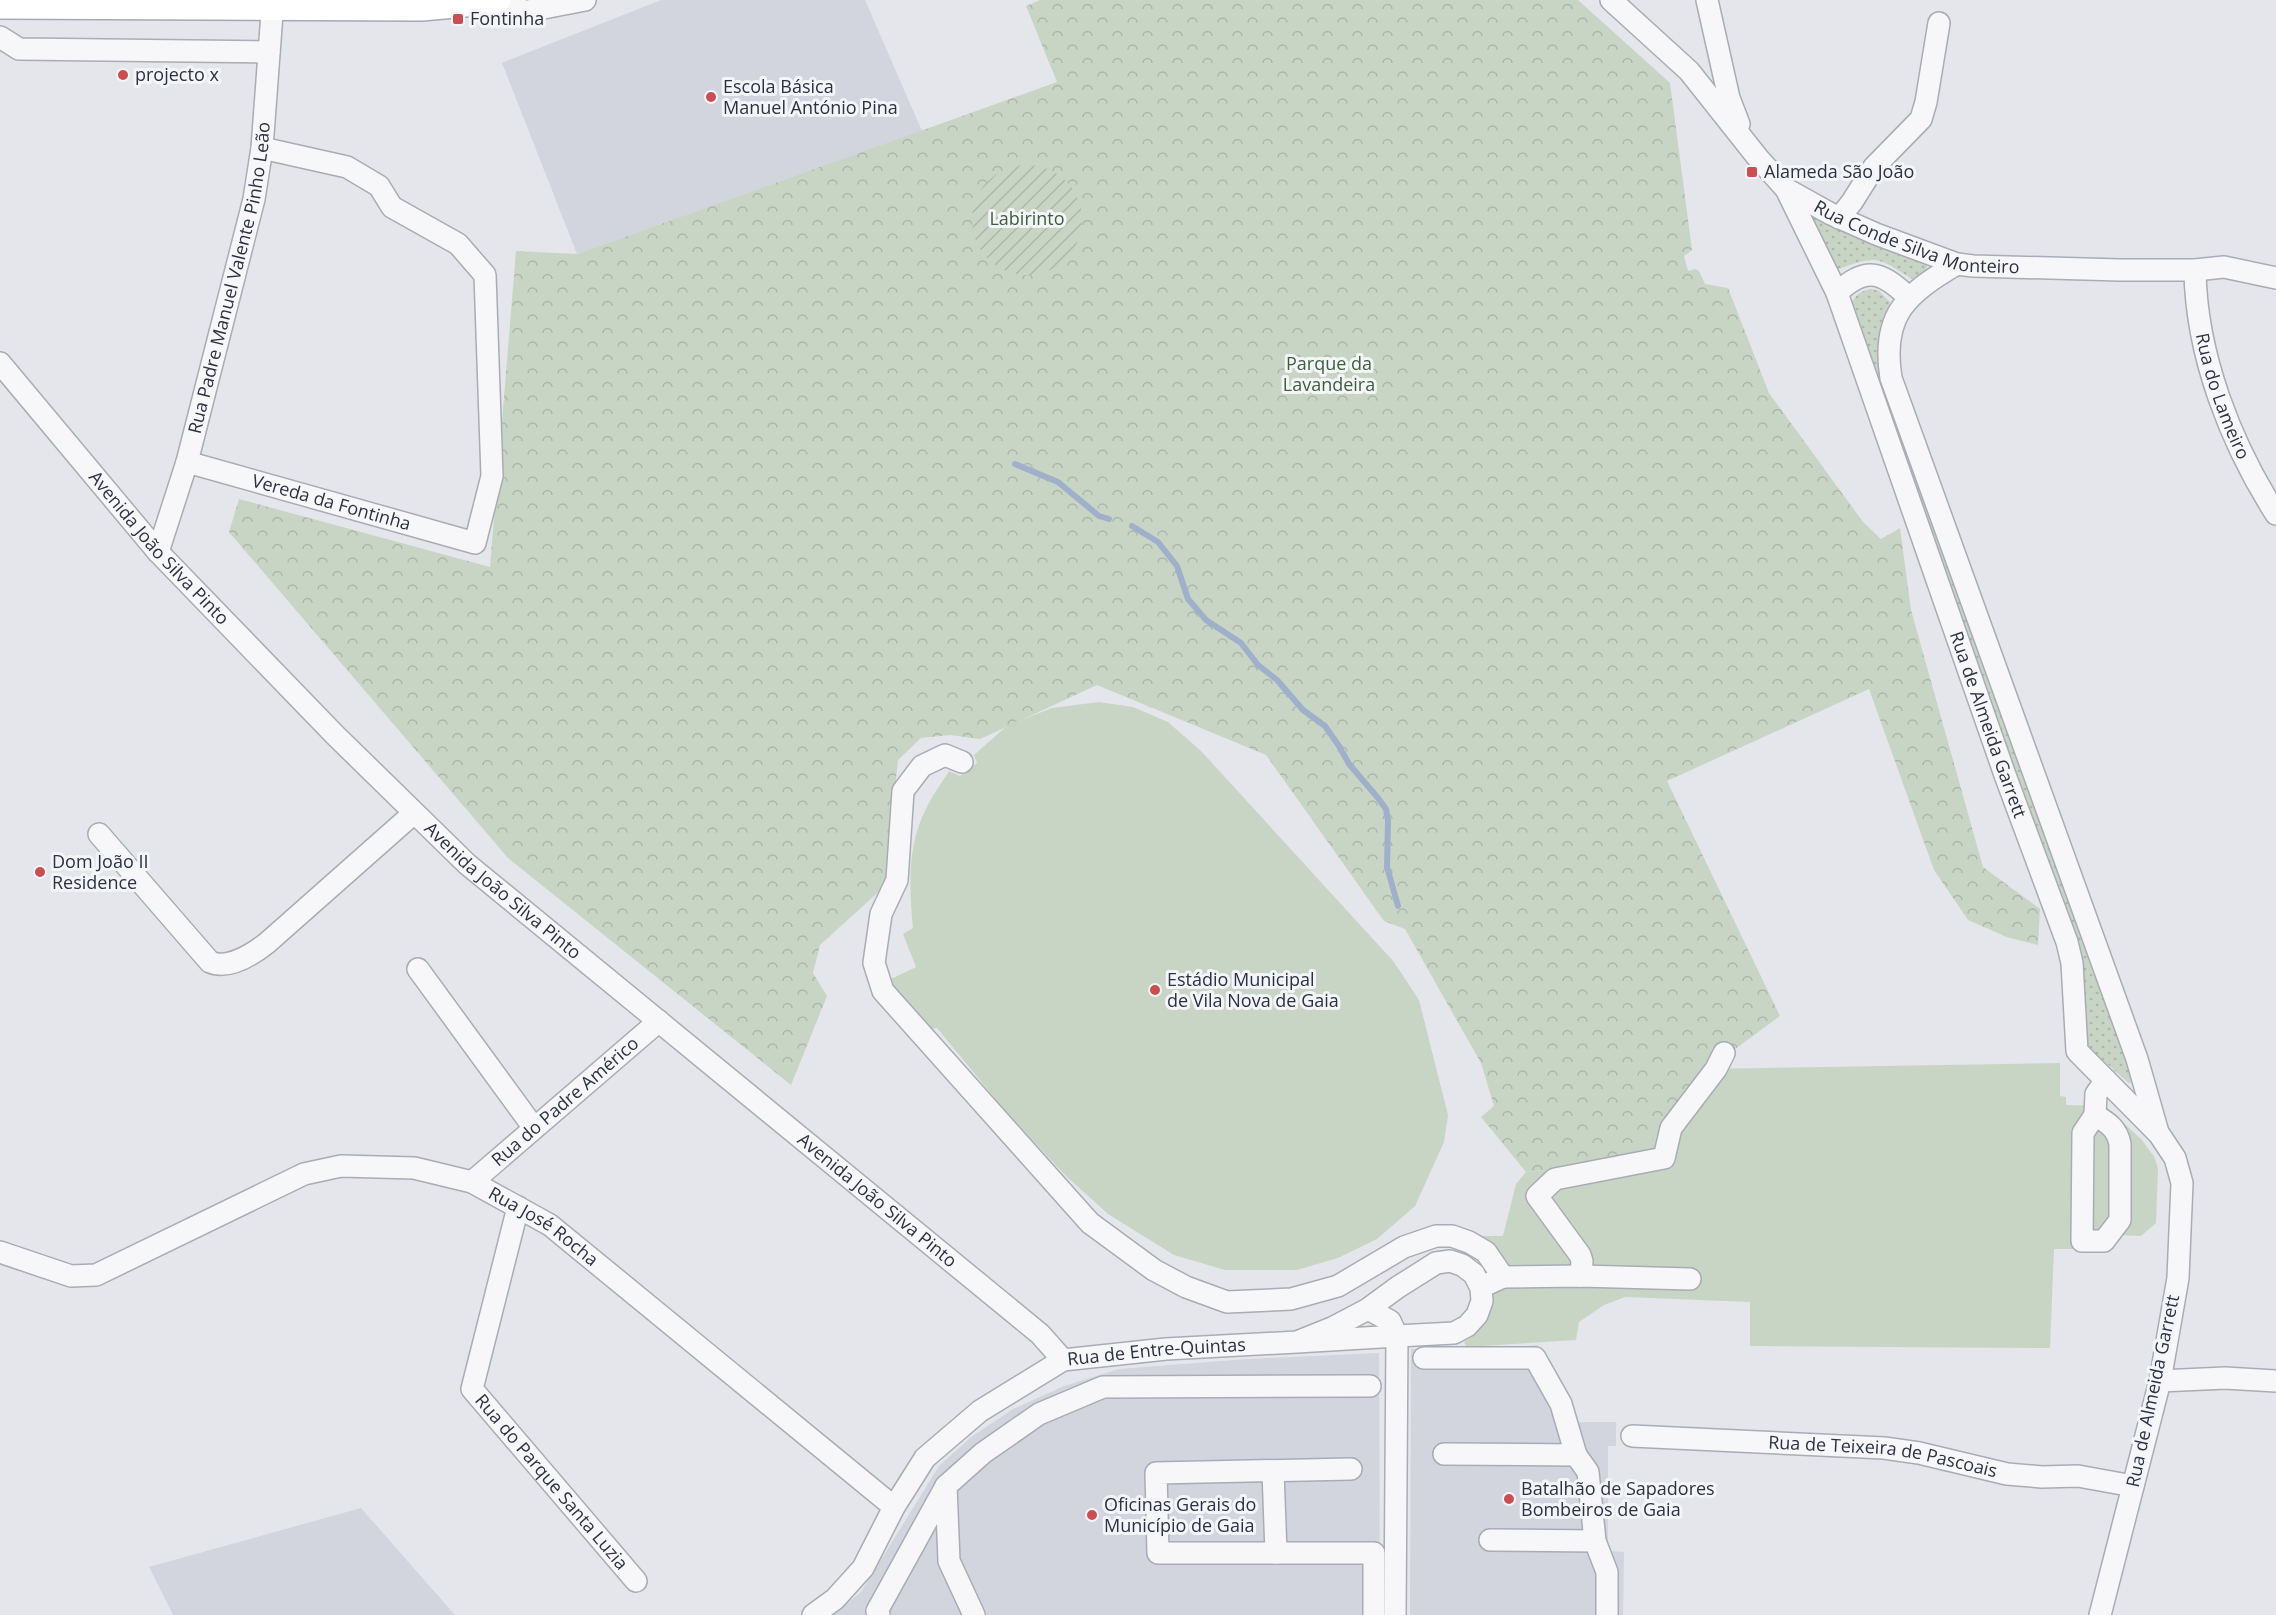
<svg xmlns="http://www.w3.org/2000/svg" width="2276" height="1615" font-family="'Open Sans',sans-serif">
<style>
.built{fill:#d2d5dd}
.grass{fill:url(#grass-dots)}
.park{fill:url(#park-crowns)}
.garden{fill:url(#garden-furrows)}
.pitch{fill:#c8d5c5}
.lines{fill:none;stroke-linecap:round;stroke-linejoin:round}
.stream{stroke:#a1b0ca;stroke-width:6}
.minor-casing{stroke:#a9acb5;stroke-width:24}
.major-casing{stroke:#a4a9b7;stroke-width:30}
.minor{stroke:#f7f7fa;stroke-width:21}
.major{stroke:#fff;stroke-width:27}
.poi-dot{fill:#ca4f53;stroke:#f4f5f9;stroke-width:2}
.labels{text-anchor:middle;stroke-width:6;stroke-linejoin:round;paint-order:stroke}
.poi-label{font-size:18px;fill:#2c3243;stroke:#f4f5f9;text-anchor:start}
.park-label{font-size:18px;fill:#3c5f3a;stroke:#f4f5f9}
.street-label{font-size:18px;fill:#2c3243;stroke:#f4f5f9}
</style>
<defs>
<pattern id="grass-dots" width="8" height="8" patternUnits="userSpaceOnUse" patternTransform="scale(1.5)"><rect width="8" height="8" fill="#c8d5c5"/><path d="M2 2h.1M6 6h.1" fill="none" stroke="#acb7aa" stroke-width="1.8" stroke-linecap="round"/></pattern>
<pattern id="park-crowns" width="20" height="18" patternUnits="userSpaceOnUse" patternTransform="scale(1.5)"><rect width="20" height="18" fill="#c8d5c5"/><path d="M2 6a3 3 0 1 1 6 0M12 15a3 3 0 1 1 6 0" fill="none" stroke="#acb7aa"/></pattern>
<pattern id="garden-furrows" width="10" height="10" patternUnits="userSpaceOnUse" patternTransform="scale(1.5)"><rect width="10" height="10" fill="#c8d5c5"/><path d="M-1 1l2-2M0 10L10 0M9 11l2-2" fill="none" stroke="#acb7aa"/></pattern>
</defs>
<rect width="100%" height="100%" fill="#e4e6eb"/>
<path class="built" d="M661 0H865L922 131 577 254 502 63Z
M1538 1345 1574 1422H1616V1446H1608V1551L1624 1552 1623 1615H1410L1411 1349H1483Z
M1379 1353 1380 1615H833L861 1592 939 1466 971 1437 1013 1409 1064 1386 1119 1369 1247 1359Z
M361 1508 455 1615H173L149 1567Z"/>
<path class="grass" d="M1814 215 1874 245 1924 262 1927 265V271L1912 279C1878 258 1879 254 1839 269L1836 268 1810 217Z
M1870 289 1878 290 1890 302 1878 352 1879 363 1891 405 1885 408 1851 306C1853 296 1861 291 1870 289Z
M1895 419 2086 946 2131 1078 2132 1082 2129 1083 2089 1048 2086 1043 2083 1027 1889 422Z"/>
<path class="park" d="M1040 0H1578L1670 83 1692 250 1684 256 1688 271 1695 269 1699 271 1705 284 1728 288 1769 393 1863 522 1881 539 1900 528 1911 610 1983 867 2040 909 2038 945 2007 937 1968 920 1934 870 1869 689 1667 781 1780 1016 1708 1069 1643 1154 1592 1165 1526 1172 1481 1117 1494 1106 1481 1063 1405 929 1384 921 1266 755 1097 685 980 739 950 735 921 738 898 760 885 886 820 945 813 973 827 996 791 1085 508 858 229 532 239 499 490 567 516 251 577 254 1057 82 1026 6Z"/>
<path class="garden" d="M972 220a55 55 0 1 1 110 0a55 55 0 1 1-110 0Z"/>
<path class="pitch" d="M1099 702 1133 707 1168 722 1201 751 1394 962 1419 1000 1448 1115 1444 1142 1415 1206 1377 1239 1338 1258 1297 1270H1225L1174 1255 1108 1214 1065 1175 1007 1113 937 1028 926 1030 889 980 916 967 903 934 913 928C909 887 907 844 927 807 933 794 942 783 949 771L960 776 977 763 974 755 1008 725 1052 708Z
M2060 1063V1096L2066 1097V1105L2105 1106 2142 1140 2155 1158 2158 1169 2156 1223 2141 1236 2115 1235 2114 1249H2054L2050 1348 1750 1346V1302L1625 1297 1604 1305 1579 1322 1576 1340 1467 1347 1464 1342C1498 1323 1504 1277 1471 1254L1483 1236H1503L1516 1184 1526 1172 1592 1165 1643 1154 1708 1069Z"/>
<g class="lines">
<path class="stream" d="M1015 464 1058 482 1099 516 1109 519
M1132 526 1158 542 1177 566 1188 599 1206 620 1241 643 1258 665 1277 680 1303 710 1325 726 1339 746 1349 764 1378 798 1386 809 1388 821 1387 867 1398 906"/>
<defs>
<g id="minor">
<path d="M510 0 523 12 585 0"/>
<path id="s1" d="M1611 0 1689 71 1758 158 1786 189 1831 214 1876 234 1957 264 1973 266 2120 270H2195L2224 267 2276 278"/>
<path d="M1707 0 1729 98 1739 124"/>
<path d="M0 37 19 49 269 52"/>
<path id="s2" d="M1786 189 1837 293 2005 775 2067 942 2072 963 2077 1051 2159 1134 2175 1158 2182 1183 2178 1278 2160 1381 2100 1615"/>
<path d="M1839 218 1852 202 1874 167 1921 119 1926 102 1939 23"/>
<path d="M1957 264C1906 294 1881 315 1891 378L2137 1059 2157 1129"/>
<path id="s3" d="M2195 270C2196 355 2231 444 2276 514"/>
<path d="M1837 293C1865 266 1882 271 1908 297"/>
<path id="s4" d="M0 363 158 552 335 735 467 864 1040 1334 1063 1360"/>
<path id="s5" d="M187 462 475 543 492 476 485 275 458 244 392 207 379 186 347 167 262 148"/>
<path id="s6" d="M158 552 187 462 254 199 262 148 273 0"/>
<path d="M962 762 945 755 922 766 903 791 897 880 881 914 874 963 883 991 1090 1223 1154 1270 1186 1287 1227 1302 1291 1299 1338 1286 1404 1247 1436 1236H1452L1469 1242 1486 1252 1503 1277"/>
<path d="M99 834 210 962C228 970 253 954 267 943L414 813"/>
<path d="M418 969 534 1128"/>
<path d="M2095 1115C2108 1123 2117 1128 2120 1144V1220L2104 1241H2082L2083 1133Z"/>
<path d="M2095 1115 2096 1094 2106 1080"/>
<path id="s7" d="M472 1182 659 1021"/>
<path id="s8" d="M518 1207 472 1389 636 1581"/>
<path id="s9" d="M0 1252 71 1276 96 1275 304 1174 341 1166 414 1168 472 1182 550 1225 894 1507"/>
<path d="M1581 1276 1582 1261 1580 1255 1537 1196 1555 1179 1664 1158 1671 1128 1716 1069 1724 1053"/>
<path d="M1490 1283 1503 1277 1581 1276 1690 1279"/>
<path d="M1368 1309 1390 1321 1397 1336 1395 1615"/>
<path d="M1424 1358H1535L1561 1404 1576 1455"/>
<path d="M2160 1381 2225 1378 2276 1381"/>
<path id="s10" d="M1632 1436 1884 1448 1919 1453 2007 1474 2042 1477 2078 1476 2133 1486"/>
<path d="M1444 1454 1576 1455 1588 1472 1595 1541 1607 1572V1615"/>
<path d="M1351 1469 1156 1473 1158 1553H1374V1615"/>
<path d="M1273 1471 1276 1553"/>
<path d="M1490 1540 1595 1541"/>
<path id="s11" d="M813 1615 835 1599 863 1568 894 1507 925 1458 980 1411 1063 1360 1166 1349 1297 1342 1397 1336 1454 1333 1467 1326 1477 1315 1482 1301 1481 1288 1474 1274 1462 1265 1450 1261 1436 1263 1398 1287 1368 1309 1332 1328 1297 1342"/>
<path d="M879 1615 877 1611 946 1486"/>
<path d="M974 1615 949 1561 946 1486 983 1453 1039 1414 1103 1387 1370 1386"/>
</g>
<path id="major" d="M0 5 422 7 497 0"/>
</defs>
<use href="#minor" class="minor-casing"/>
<use href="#major" class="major-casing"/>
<use href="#minor" class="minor"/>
<use href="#major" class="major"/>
</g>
<g class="poi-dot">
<rect x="452" y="13" width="12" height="12" rx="3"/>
<circle cx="123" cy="75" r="6"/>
<circle cx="711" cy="97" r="6"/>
<rect x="1746" y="166" width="12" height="12" rx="3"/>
<circle cx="40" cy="872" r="6"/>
<circle cx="1155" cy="990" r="6"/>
<circle cx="1509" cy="1499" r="6"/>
<circle cx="1092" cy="1515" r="6"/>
</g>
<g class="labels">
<g class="poi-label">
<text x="470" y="25">Fontinha</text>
<text x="135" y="81">projecto x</text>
<text x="723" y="93">Escola Básica<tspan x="723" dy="21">Manuel António Pina</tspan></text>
<text x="1764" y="178">Alameda São João</text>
<text x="52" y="868">Dom João II<tspan x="52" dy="21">Residence</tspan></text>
<text x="1167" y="986">Estádio Municipal<tspan x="1167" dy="21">de Vila Nova de Gaia</tspan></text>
<text x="1521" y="1495">Batalhão de Sapadores<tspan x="1521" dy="21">Bombeiros de Gaia</tspan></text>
<text x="1104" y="1511">Oficinas Gerais do<tspan x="1104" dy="21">Município de Gaia</tspan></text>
</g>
<g class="park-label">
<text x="1027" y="225">Labirinto</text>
<text x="1329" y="370">Parque da<tspan x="1329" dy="21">Lavandeira</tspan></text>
</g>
<g class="street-label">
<text dy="6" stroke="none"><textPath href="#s1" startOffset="400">Rua Conde Silva Monteiro</textPath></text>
<text dy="6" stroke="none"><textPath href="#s6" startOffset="284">Rua Padre Manuel Valente Pinho Leão</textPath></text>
<text dy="6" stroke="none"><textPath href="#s3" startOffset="130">Rua do Lameiro</textPath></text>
<text dy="6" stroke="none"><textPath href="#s5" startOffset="150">Vereda da Fontinha</textPath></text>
<text dy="6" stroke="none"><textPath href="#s4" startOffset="244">Avenida João Silva Pinto</textPath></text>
<text dy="6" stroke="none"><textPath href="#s2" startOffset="573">Rua de Almeida Garrett</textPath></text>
<text dy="6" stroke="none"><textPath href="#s4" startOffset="730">Avenida João Silva Pinto</textPath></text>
<text dy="6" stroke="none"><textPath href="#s7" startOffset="123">Rua do Padre Américo</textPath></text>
<text dy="6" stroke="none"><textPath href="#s4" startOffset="1216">Avenida João Silva Pinto</textPath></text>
<text dy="6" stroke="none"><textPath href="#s9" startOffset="586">Rua José Rocha</textPath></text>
<text dy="6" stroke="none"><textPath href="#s11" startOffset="459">Rua de Entre-Quintas</textPath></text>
<text transform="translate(2153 1391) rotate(-78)" y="6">Rua de Almeida Garrett</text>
<text dy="6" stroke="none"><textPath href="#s10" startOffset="252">Rua de Teixeira de Pascoais</textPath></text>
<text dy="6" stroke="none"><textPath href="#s8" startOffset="310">Rua do Parque Santa Luzia</textPath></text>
</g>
</g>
</svg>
